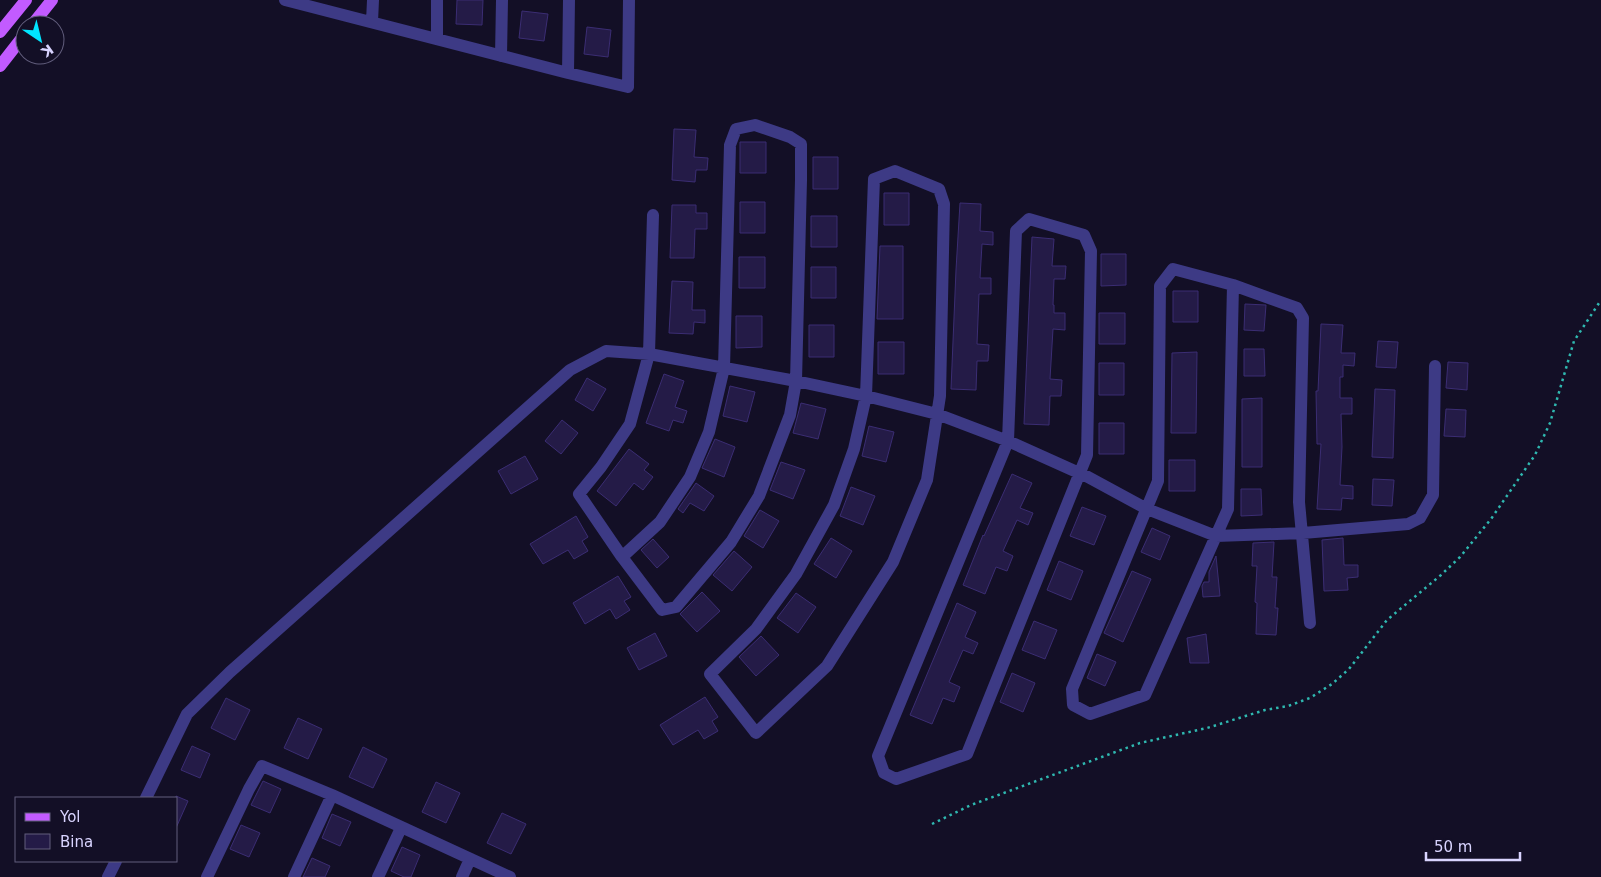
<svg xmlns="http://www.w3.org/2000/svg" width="1601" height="877" font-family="'DejaVu Sans',sans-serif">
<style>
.building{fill:#241b47;stroke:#3b2d73}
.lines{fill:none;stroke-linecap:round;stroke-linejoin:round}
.path{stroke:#2fb8b0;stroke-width:2.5;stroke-dasharray:2.5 4;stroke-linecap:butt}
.minor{stroke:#3d3a85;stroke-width:12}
.major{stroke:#c25bff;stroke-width:12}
</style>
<rect width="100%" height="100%" fill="#130f26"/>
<path class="building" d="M457 0H483L482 25 456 24Z
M522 11 548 14 544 41 519 38Z
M587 27 611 30 608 57 584 54Z
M674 129 696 130 694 157 708 158 707 170H696L695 182 672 180Z
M740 142H766V173H740Z
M813 157H838V189H813Z
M884 193H909V225H884Z
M740 202H765V233H740Z
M960 203 981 204 980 231 993 232V245L982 244 980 278H991V294H979L977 344 989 345 988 361H977L976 390 951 389 956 270Z
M672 205H696V213H707V229H695L694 258H670Z
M811 216H837V247H811Z
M1032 237 1054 239 1052 266H1066L1065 279H1054L1053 305H1054V313H1065V330L1053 329 1050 379 1062 380 1061 396H1050L1049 425 1024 424Z
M880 246H903V319H877Z
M1101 254H1126V285L1101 286Z
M739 257H765V288H739Z
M811 267H836V298H811Z
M672 281 693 282 692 310H705V323L694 322 693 334 669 333Z
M1173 291H1198V322H1173Z
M1245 304 1266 305 1264 331 1244 330Z
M1099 313H1125V344H1099Z
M736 316H762V347L736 348Z
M1321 324 1343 325 1341 353H1355L1354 366 1343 365V377H1340V398H1352V414H1341L1342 447 1340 485 1353 486V499L1342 498 1341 510 1317 509 1321 444H1317L1316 391H1318Z
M809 325H834V357H809Z
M1378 341 1398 342 1396 368 1376 367Z
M878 342H904V374H878Z
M1244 349H1264L1265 376H1244Z
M1197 352 1196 433H1171L1172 353Z
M1448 362 1468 363 1467 390 1446 388Z
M1099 363H1124V395H1099Z
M664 374 684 381 675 407 687 411 683 423 673 420 669 431 646 423Z
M587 378 606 389 593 411 575 400Z
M730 386 755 392 747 422 723 416Z
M1375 389 1395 390 1393 458 1372 457Z
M1262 398V467H1242V399Z
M801 403 826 409 818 439 793 433Z
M1446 409 1466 410 1465 437 1444 436Z
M562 420 578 433 561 454 545 441Z
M1099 423H1124V454H1099Z
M869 426 894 432 886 462 862 456Z
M715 439 735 447 724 477 702 468Z
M629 449 649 464 644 470 653 477 643 490 634 483 616 506 597 491Z
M525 456 538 479 511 494 498 471Z
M1169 460H1195V491H1169Z
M781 462 805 470 793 499 770 490Z
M1012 474 1032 483 1020 508 1033 513 1028 525 1017 520 1003 551 1013 556 1007 571 996 567 985 594 963 585 983 535 984 536Z
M1373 479 1394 480 1392 506 1372 505Z
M696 483 714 496 704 511 690 503 683 513 678 509Z
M851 487 875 496 863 525 840 516Z
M1241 489H1261L1262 515 1241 516Z
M1082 507 1106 516 1094 545 1070 536Z
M760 510 779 521 763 548 744 536Z
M576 516 588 537 582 541 588 551 574 559 568 550 543 564 530 544Z
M1152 528 1170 536 1160 560 1141 552Z
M831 538 852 551 836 578 814 564Z
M1343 538 1344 565H1358V577L1347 578 1348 590 1324 591 1322 540Z
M653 539 669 557 657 568 641 550Z
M1274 542 1272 577H1277L1275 608H1278L1276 635 1256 634 1257 603 1255 602 1257 566H1252L1253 543Z
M734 551 752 567 732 591 713 575Z
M1216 556 1220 596 1203 597 1202 586 1204 582H1209V572Z
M1059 561 1083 571 1071 600 1047 590Z
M1132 571 1151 579 1123 642 1104 633Z
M618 576 631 597 624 601 630 610 616 619 610 609 585 624 573 603Z
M702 592 720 611 697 632 680 614Z
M796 593 816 607 798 633 777 618Z
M957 603 976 612 965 637 978 643 973 654 963 650 949 682 960 687 954 702 943 698 932 724 910 715Z
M1034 621 1057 630 1045 659 1022 650Z
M655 633 667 656 639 670 627 648Z
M1206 634 1209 663H1190L1187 638Z
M761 636 779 655 756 676 739 657Z
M1097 654 1116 662 1105 686 1087 678Z
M1012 673 1035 683 1023 712 1000 702Z
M705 697 718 717 712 721 718 731 704 739 698 730 673 745 660 725Z
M226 698 250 710 235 740 211 728Z
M298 718 322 729 308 759 284 748Z
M192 746 210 754 200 778 181 770Z
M363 747 387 759 373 788 349 777Z
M263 781 281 789 270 813 251 805Z
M436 782 460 793 446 823 422 812Z
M176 796 188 801 176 828Z
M502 813 526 824 511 854 487 843Z
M332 814 351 822 340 846 322 838Z
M241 825 260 833 249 857 230 849Z
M402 847 420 855 411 877H404L391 871Z
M312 858 330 866 325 877H303Z"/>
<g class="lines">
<path class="path" d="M932 824 971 805 1140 743 1207 728 1265 710 1288 706 1310 698 1332 684 1349 669 1387 620 1441 575 1460 557 1491 519 1535 455 1550 423 1574 341 1601 300"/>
<path class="minor" d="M285 0 568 73 628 87 629 0
M372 22 373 0
M437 39V0
M501 56 502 0
M568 73 569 0
M895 171 939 189 944 204 940 396 927 480 893 562 827 666 756 733 710 674 756 629 796 574 834 505 854 449 866 396 874 179Z
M1029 219 1084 235 1091 251 1087 455 967 754 896 779 884 773 878 756 1008 441 1016 231Z
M1233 285 1228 509 1145 695 1090 714 1073 705 1072 689 1158 481 1160 286 1173 269 1233 285 1297 308 1303 318 1299 502 1310 623
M622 557 660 522 690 477 709 432 724 368 730 145 736 129 755 125 790 137 801 144V180L796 381 790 415 759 496 731 542 676 607 662 610 622 557 579 494 601 467 630 424 649 354 653 215
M146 798 187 714 230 672 570 370 606 351 649 354 796 381 866 396 937 414 1008 441 1088 477 1147 509 1216 536 1303 533 1408 524 1420 518 1433 495 1435 366
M108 877 116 861
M207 877 249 789 262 766 332 795 510 877
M294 877 332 795
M378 877 401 828
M462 877 470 859"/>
<path class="major" d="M32 25 52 0
M0 32 26 0
M0 66 25 34"/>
</g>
<rect x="15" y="797" width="162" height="65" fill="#130f26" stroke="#625e7d"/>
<rect x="25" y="813" width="25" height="8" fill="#c25bff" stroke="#625e7d"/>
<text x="60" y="822" font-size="15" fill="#d9d4ff">Yol</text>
<rect x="25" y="834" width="25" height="15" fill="#241b47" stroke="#625e7d"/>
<text x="60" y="847" font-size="15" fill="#d9d4ff">Bina</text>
<g transform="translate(40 40) rotate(145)"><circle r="24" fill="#130f26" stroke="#625e7d"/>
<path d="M0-4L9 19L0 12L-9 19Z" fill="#00e5ff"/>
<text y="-8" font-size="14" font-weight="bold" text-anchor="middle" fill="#d9d4ff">K</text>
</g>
<path d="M1426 852v8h94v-8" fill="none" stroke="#d9d4ff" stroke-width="2.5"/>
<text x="1434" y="852" font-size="15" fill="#d9d4ff" stroke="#130f26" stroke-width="4" paint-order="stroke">50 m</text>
</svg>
